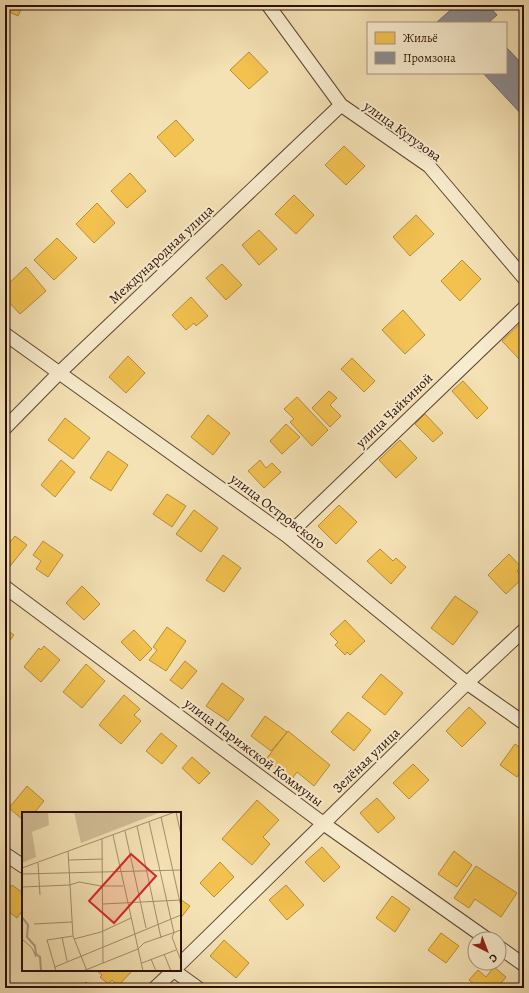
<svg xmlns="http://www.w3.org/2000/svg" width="529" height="993" font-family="Alegreya,serif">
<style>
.homes{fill:#f2c14e;stroke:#b78c38}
.industry{fill:#8d8d92;stroke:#706768}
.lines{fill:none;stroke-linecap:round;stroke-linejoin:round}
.minor-casing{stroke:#5e4431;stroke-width:15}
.minor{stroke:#f8ecce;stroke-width:13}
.labels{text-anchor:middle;stroke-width:4;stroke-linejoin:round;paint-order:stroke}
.street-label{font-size:14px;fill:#2c0f05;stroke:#f8ecce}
.inset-river{fill:none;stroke:#b09a78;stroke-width:2}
.inset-road{fill:none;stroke:#a48d6e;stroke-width:1}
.view{fill:#d62828;fill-opacity:0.15;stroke:#d62828;stroke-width:2}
.inset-edge{fill:none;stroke:#2c0f05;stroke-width:2}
</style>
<rect width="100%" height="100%" fill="#f4e1b4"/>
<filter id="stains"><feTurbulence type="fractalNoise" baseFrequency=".005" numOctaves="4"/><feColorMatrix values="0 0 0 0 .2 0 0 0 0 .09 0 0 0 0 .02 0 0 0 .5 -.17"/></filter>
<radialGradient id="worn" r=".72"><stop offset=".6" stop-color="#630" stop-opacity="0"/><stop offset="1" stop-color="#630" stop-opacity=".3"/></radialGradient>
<path class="homes" d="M5 5H23L18 16 5 10Z
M249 52 268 72 249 89 230 70Z
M176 120 194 140 175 157 157 137Z
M344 146 365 166 346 185 325 165Z
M130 173 146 191 127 208 111 191Z
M294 195 314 215 296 234 275 214Z
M97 203 115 223 94 243 76 224Z
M416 215 434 234 410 256 393 237Z
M259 230 277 249 259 265 242 245Z
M57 238 77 258 54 280 34 260Z
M462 260 481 279 460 301 441 281Z
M222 264 242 285 226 300 206 278Z
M26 267 46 291 20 314 5 298V287Z
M191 297 208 316 196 326 194 323 186 330 172 315Z
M403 310 425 335 405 354 382 330Z
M524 320V358L521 361 502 341Z
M128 356 145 373 126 393 109 377Z
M352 358 375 381 364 392 341 369Z
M463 381 488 408 477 419 452 391Z
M329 391 337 398 330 405 341 416 330 427 312 408Z
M297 397 328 430 312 446 290 422 294 419 284 409Z
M425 414 443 433 433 442 415 424Z
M208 415 230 433 213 455 191 437Z
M65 418 90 438 73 459 48 440Z
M286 424 300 437 282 454 270 441Z
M400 440 417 458 396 478 379 460Z
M108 451 128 465 111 491 90 478Z
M61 460 75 472 55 497 41 485Z
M260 460 266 468 272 463 281 472 264 488 248 471Z
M167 494 186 506 172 527 153 514Z
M339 505 357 522 336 544 318 526Z
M194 510 218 528 201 552 176 534Z
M15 536 27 545 7 570 5 568V548Z
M43 541 63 555 48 577 36 569 41 561 33 555Z
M380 549 393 561 396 558 406 567 391 584 367 561Z
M509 554 521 567 517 571 523 578 506 594 488 575Z
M223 555 241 568 224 592 206 580Z
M82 586 100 604 84 620 66 603Z
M455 596 478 612 453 645 431 628Z
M345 620 365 641 350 655 347 652 345 655 335 645 338 642 330 634Z
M167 627 186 641 166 671 149 660 157 650 153 647Z
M5 629 14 635 5 647Z
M134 630 152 649 140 661 121 642Z
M44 646 60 660 41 682 24 667 39 648 41 650Z
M185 661 197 671 182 689 170 680Z
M86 664 105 681 82 708 63 692Z
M381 674 403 693 385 715 362 697Z
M222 683 244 699 228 721 206 706Z
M124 695 140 709 134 715 141 721 121 744 99 725Z
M469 707 486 723 462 747 446 731Z
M348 712 371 730 354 751 331 732Z
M265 716 287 732 271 751 251 736Z
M288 731 330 765 314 786 297 772 292 779 266 759Z
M161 733 177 746 162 764 146 751Z
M515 744 524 750V767L517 777 500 765Z
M192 757 210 773 199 784 182 768Z
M413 764 429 780 409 799 393 783Z
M27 786 44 801 34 813H23V820L9 808Z
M377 798 395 818 378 833 360 813Z
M257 800 279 820 263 837 270 844 252 865 222 839Z
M322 847 340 867 324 882 305 862Z
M454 851 472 865 457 887 438 874Z
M220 862 234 877 214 897 200 883Z
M476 866 517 893 501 917 475 899 469 908 454 898Z
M12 885 23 893V910L17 918 5 909V893Z
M286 885 304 905 287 920 269 900Z
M392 896 410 909 395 932 376 918Z
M180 899 190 906 180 919Z
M441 933 459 946 446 963 428 950Z
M224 940 249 963 236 978 210 956Z
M494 967 506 977 497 988H478L469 980 478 970 486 977Z
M96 970H130L132 971 118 986 112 980 108 984 100 977 102 975Z
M86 982 93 988H80Z"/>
<path class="industry" d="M456 5H488L497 15 488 23H436Z
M506 47 524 66V117L483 73H506Z"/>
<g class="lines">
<defs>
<path id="minor" d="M268 5 341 105 429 166 524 278
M5 334 287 536 467 683 524 723
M5 428 59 373 341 105
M287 536 524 308
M5 587 324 824 487 939
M5 854 23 866
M499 947 524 965
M180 964 467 683 524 630
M173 970 198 988
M155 988 174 970"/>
</defs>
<use href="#minor" class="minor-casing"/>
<use href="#minor" class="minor"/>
</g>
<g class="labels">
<g class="street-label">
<text transform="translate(403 131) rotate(36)" y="5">улица Кутузова</text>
<text transform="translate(161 254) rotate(-43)" y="5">Международная улица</text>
<text transform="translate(394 410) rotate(-44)" y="5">улица Чайкиной</text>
<text transform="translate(278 511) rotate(37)" y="5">улица Островского</text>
<text transform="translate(254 752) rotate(37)" y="5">улица Парижской Коммуны</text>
<text transform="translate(366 760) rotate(-44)" y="5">Зелёная улица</text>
</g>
</g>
<g transform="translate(22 812)">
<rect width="159" height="159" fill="#f4e1b4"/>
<path d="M0 0H26L27 13 10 20 14 45 0 51ZM52 0H139L59 31Z" fill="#d2bd96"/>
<path class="inset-river" d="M0 105 6 113 5 125 13 134 14 142 18 145 19 159"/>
<path class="inset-road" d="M154 0 159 23M139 5 159 95M127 10 152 121 150 125 159 149M115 14 139 126M103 19 124 116M91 23 121 159M80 27 81 151M46 39 51 124 65 159M47 48 81 47M16 51 18 83M0 56 153 0M0 62 159 58M0 75 48 73 57 70 79 74H101M81 92 159 88M12 112 50 110M40 125 45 149M0 127 10 136 14 145M52 127 79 120 109 106M25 128 34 159M25 128 51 124M142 142 149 159M129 147 134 159M120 151 154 138M33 155 159 103M61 159 116 137 122 131 159 118"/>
<path class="view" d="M109 42 134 64 92 111 67 89Z"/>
<rect width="159" height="159" class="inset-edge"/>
</g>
<rect width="529" height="993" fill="none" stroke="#f4e1b4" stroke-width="20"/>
<rect x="6" y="6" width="517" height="981" fill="none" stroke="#2c0f05" stroke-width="2"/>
<rect x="10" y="10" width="509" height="973" fill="none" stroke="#2c0f05"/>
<rect x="367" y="22" width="140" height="52" fill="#f8ecce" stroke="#a6947e"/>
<rect x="375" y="32" width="20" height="12" fill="#f2c14e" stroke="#a6947e"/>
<text x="403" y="42" font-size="12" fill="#2c0f05">Жильё</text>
<rect x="375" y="52" width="20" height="12" fill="#8d8d92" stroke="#a6947e"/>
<text x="403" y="62" font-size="12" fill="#2c0f05">Промзона</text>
<g transform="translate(487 951) rotate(138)"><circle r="19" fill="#f8ecce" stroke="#a6947e"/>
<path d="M0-3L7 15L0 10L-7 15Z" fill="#8f2418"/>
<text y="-6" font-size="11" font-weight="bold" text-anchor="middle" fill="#2c0f05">С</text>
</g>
<rect width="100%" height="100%" filter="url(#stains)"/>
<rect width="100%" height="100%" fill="url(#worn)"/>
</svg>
